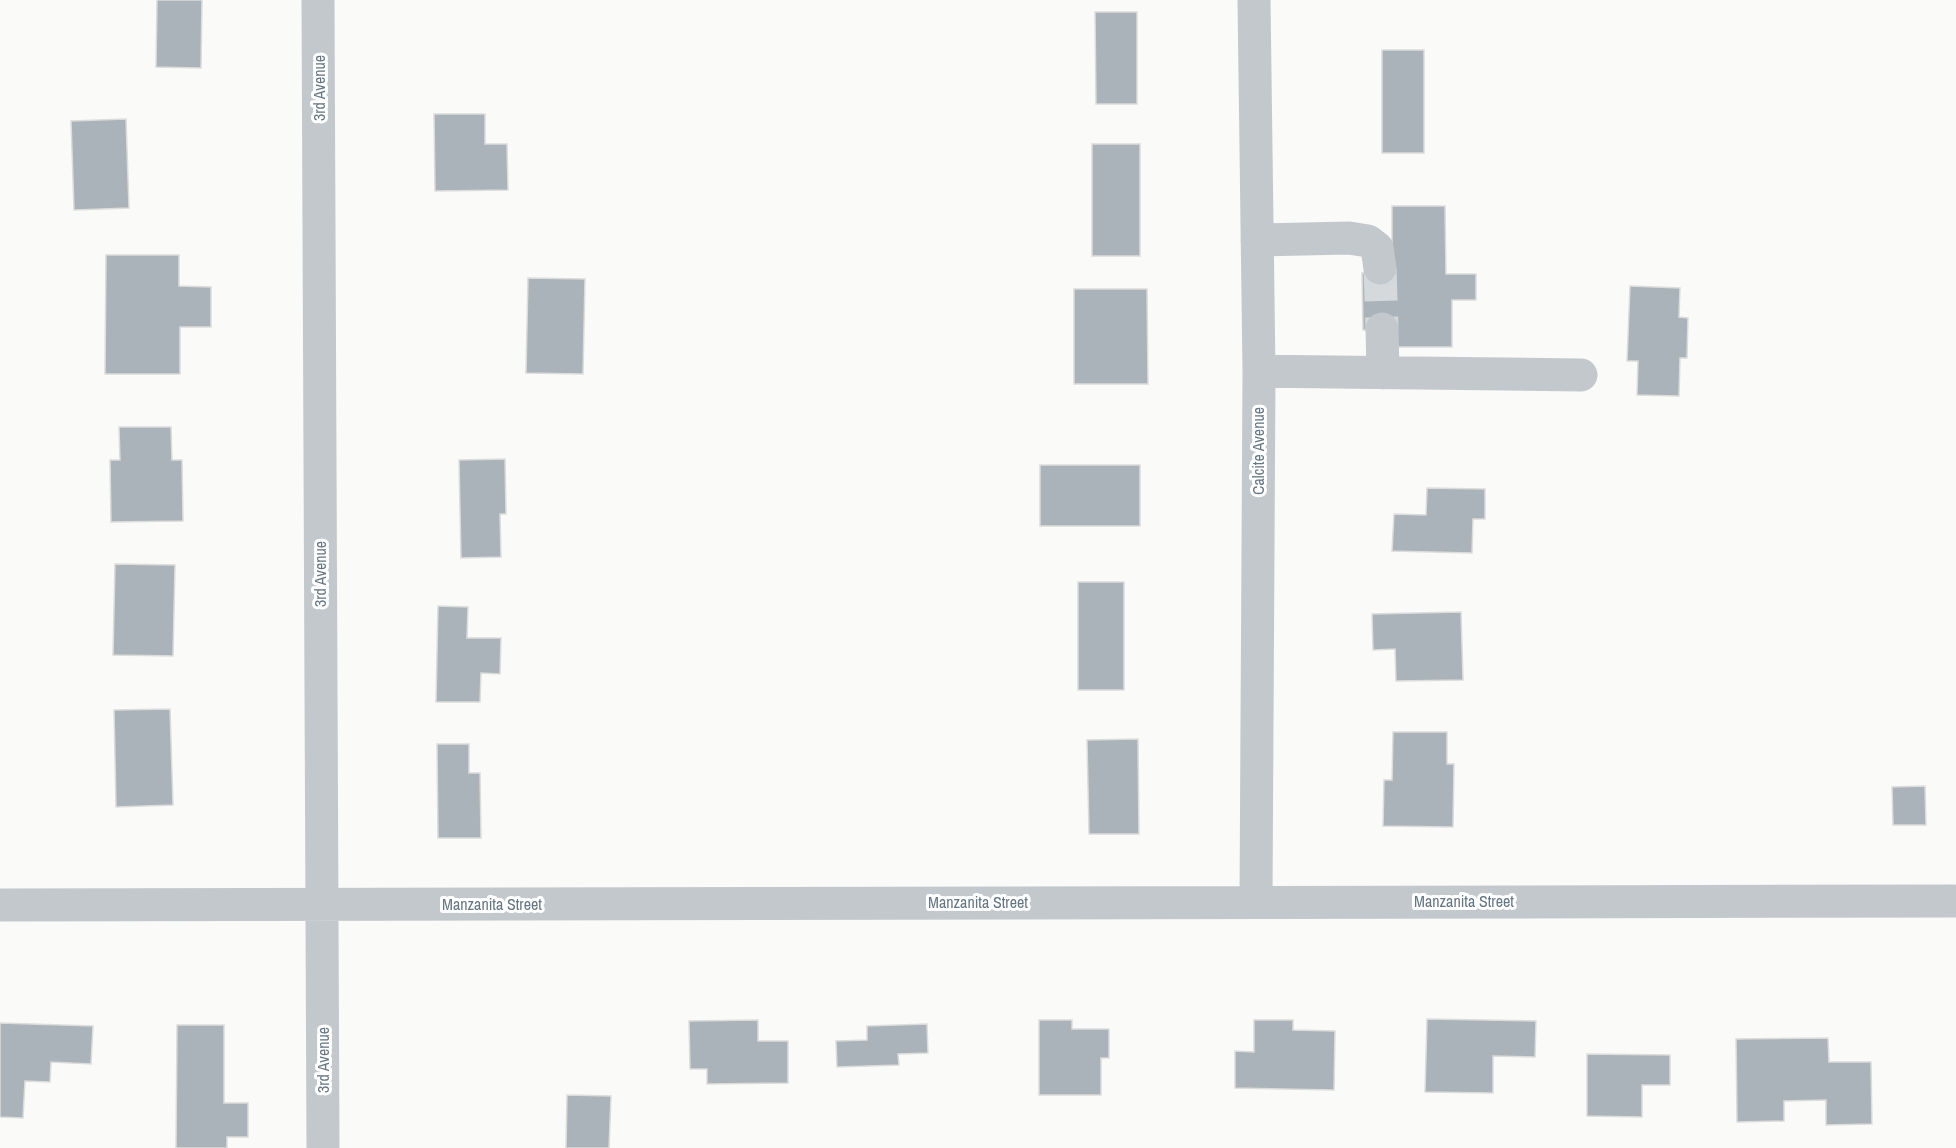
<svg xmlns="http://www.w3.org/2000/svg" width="1956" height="1148" font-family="'Archivo Narrow',sans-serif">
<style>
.building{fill:#aab3b9;stroke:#dcdcda;stroke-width:1.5}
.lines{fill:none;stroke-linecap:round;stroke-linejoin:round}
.minor-tunnel{stroke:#d5d9db;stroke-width:33;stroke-dasharray:33 16;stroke-linecap:butt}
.minor{stroke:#c3c8cc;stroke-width:33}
.labels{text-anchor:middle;stroke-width:6;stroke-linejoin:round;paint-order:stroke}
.street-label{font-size:16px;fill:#657683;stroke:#fff}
</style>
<rect width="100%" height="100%" fill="#fafaf8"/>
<path class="building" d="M157 0H202L201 68 156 67Z
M1095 12H1137V104H1096Z
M1382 50H1424V153H1382Z
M434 114H485V144H507L508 190 435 191Z
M126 119 129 208 74 210 71 121Z
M1092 144H1140V256H1092Z
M1392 206H1445L1446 274H1476V300H1452V347H1393V330H1363L1362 273H1392Z
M106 255H179V286L211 287V327H180V374H105Z
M528 278 585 279 583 374 526 373Z
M1630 286 1680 288 1679 317 1688 318 1687 358H1680L1679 396 1637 395 1638 361H1627Z
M1074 289H1147L1148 384H1074Z
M119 427H171L172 460H182L183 521 111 522 110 460H120Z
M505 459 506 514H500L501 557 461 558 459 460Z
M1040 465H1140V526H1040Z
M1427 488 1485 489V519H1473L1472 553 1392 551 1394 514 1426 515Z
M115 564 175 565 173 656 113 655Z
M1078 582H1124V690H1078Z
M438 606 468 607 467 638H501L500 674 481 673 480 702H436Z
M1461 612 1463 680 1396 681 1395 649 1373 650 1372 614Z
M170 709 173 805 116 807 114 710Z
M1393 732H1447V764H1454L1453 827 1383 826 1384 780H1392Z
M1138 739 1139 834H1089L1087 740Z
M437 744H469V773H480L481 838H438Z
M1925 786 1926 825H1893L1892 787Z
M1427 1019 1536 1021 1535 1057 1493 1056V1093L1425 1092Z
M758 1020V1041H788V1083L707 1084V1069H690L689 1021Z
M1039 1020H1072V1029H1109V1058H1101V1095H1039Z
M1254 1020H1293V1030L1335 1031 1334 1090 1235 1088V1051L1254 1052Z
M0 1023 93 1026 91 1064 51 1062 50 1082 25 1081 23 1118 0 1117Z
M927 1024 928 1053 898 1054 899 1065 837 1067 836 1041 867 1040V1026Z
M177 1025H224V1103H248V1137H227V1148H176Z
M1828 1038 1829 1062H1871L1872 1124 1826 1125V1100L1784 1101V1121L1737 1122 1736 1039Z
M1587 1054 1670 1055V1085H1642V1117L1587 1116Z
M567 1095 611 1096 609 1148H566Z"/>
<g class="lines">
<path class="minor-tunnel" d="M1380 268 1382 329"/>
<path class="minor" d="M318 0 323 1148
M1254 0 1259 371 1256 901
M1257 240 1349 238 1368 241 1377 248 1380 268
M1382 329 1383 373
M1259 371 1581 375
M0 905 1956 901"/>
</g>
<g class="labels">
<g class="street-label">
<text transform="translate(319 88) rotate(-90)" y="6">3rd Avenue</text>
<text transform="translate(1258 451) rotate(-90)" y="6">Calcite Avenue</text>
<text transform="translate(320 574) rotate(-90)" y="6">3rd Avenue</text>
<text x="1464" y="907">Manzanita Street</text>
<text x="978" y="908">Manzanita Street</text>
<text x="492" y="910">Manzanita Street</text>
<text transform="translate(323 1060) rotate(-90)" y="6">3rd Avenue</text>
</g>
</g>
</svg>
